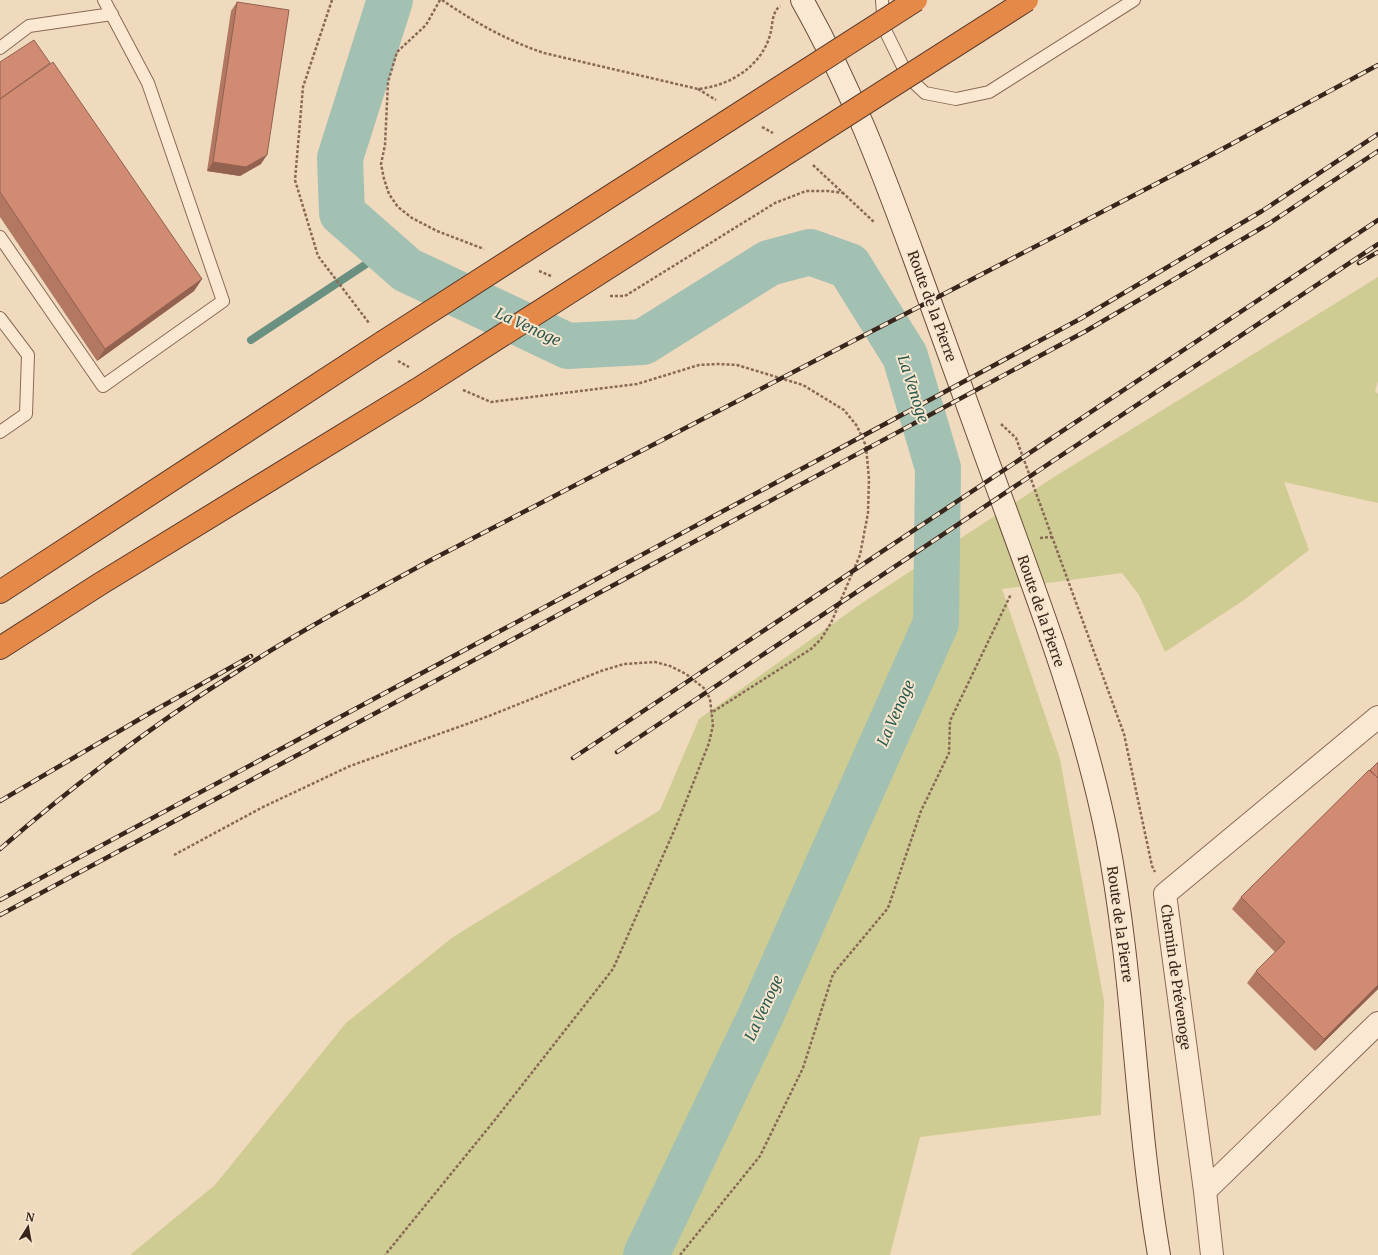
<svg xmlns="http://www.w3.org/2000/svg" width="1378" height="1255" font-family="Merriweather,serif">
<style>
.green{fill:#cecc92}
.lines{fill:none;stroke-linecap:round;stroke-linejoin:round}
.stream{stroke:#699080;stroke-width:8}
.river{stroke:#a2c1b3;stroke-width:46}
.service-casing{stroke:#896956;stroke-width:14}
.minor-casing{stroke:#896956;stroke-width:24}
.secondary-casing{stroke:#6b4b39;stroke-width:24}
.motorway-casing{stroke:#57392b;stroke-width:24}
.path{stroke:#896956;stroke-width:2.5;stroke-dasharray:3 2;stroke-linecap:butt}
.service{stroke:#fbe8d2;stroke-width:12}
.minor{stroke:#fbe8d2;stroke-width:22}
.secondary{stroke:#fbe8d2;stroke-width:22}
.motorway{stroke:#e58949;stroke-width:22}
.rail-casing{stroke:#38251b;stroke-width:4.5}
.rail{stroke:#f7e5ce;stroke-width:3;stroke-dasharray:9;stroke-linecap:butt}
.motorway-bridge-casing{stroke:#57392b;stroke-width:24;stroke-linecap:butt}
.motorway-bridge{stroke:#e58949;stroke-width:22}
.wall{fill:#b37862}
.shaded-wall{fill:#926150}
.building{fill:#d08b72;stroke:#926150}
.labels{text-anchor:middle;stroke-width:4;stroke-linejoin:round;paint-order:stroke}
.street-label{font-size:14px;fill:#38251b;stroke:#f7e5ce}
.water-label{font-size:15px;font-style:italic;fill:#2a594e;stroke:#f7e5ce}
</style>
<rect width="100%" height="100%" fill="#f0dabe"/>
<path class="green" d="M1378 277V381L1375 391 1378 394V503L1284 482 1309 550 1244 600 1165 652 1139 595 1122 573 1002 589 1060 759 1104 1001 1101 1115 920 1137 890 1255H130L215 1185 346 1023 453 937 660 810 699 719 862 603 1054 477Z"/>
<g class="lines">
<path class="stream" d="M251 340 386 251"/>
<path class="river" d="M390 0 340 158 342 213 407 270 568 346 643 342 769 263 810 252 849 266 905 356 938 468 936 623 761 1015 646 1255"/>
<defs>
<path id="service" d="M882 0 884 28 908 77 925 93 956 99 989 92 1134 0
M0 48 29 26 112 14
M0 237 103 386 223 301 148 83 104 0
M0 318 28 355 26 414 0 432"/>
<path id="minor" d="M1205 1191 1378 1023
M1212 1255 1205 1191 1165 894 1378 717"/>
<path id="secondary" d="M802 0C849 83 882 170 915 260 936 318 957 376 978 434 1025 566 1079 698 1107 836 1134 974 1135 1116 1159 1255"/>
<path id="motorway" d="M0 592 383 342
M0 648 100 584 415 391"/>
</defs>
<use href="#service" class="service-casing"/>
<use href="#minor" class="minor-casing"/>
<use href="#secondary" class="secondary-casing"/>
<use href="#motorway" class="motorway-casing"/>
<path class="path" d="M332 0 303 87 295 180 318 256 369 323
M440 0 426 25 397 52 388 82 385 145 381 164 384 179 389 194 398 207 412 218 437 231 484 249
M442 0C474 22 508 41 544 53L698 89C729 86 761 67 770 35 773 26 771 13 780 6
M698 89 716 100
M762 127 773 133
M813 165 874 222
M539 271 551 276
M610 296H625L775 203 806 191H828L844 193
M398 361 409 367
M463 390 491 402 637 384 699 365 718 364 737 365 803 385 844 410 857 426 866 446 869 479 868 513 860 555 831 623 821 639 811 649 711 713
M1001 424 1016 438 1124 734 1152 866 1155 872
M1040 538 1052 537
M174 855 263 807 350 766 489 716 601 671 624 664 655 662 670 666 686 674 705 689 710 699 713 725 709 743 677 824 613 969 494 1121 385 1255
M680 1255 760 1156 803 1068 833 974 888 908 921 811 949 753 950 721 1011 594"/>
<use href="#service" class="service"/>
<use href="#minor" class="minor"/>
<use href="#secondary" class="secondary"/>
<use href="#motorway" class="motorway"/>
<defs>
<path id="rail" d="M1359 263 1378 252
M617 752 1378 244
M573 758 1378 220
M0 801 150 713 251 656
M0 849C75 784 154 724 238 671 300 631 365 596 429 561L1200 161 1378 65
M0 900 1080 319 1262 211 1378 134
M0 915 1086 331 1270 223 1378 151"/>
</defs>
<use href="#rail" class="rail-casing"/>
<use href="#rail" class="rail"/>
<defs>
<path id="motorway-bridge" d="M383 342 916 0
M415 391 1027 0"/>
</defs>
<use href="#motorway-bridge" class="motorway-bridge-casing"/>
<use href="#motorway-bridge" class="motorway-bridge"/>
</g>
<path class="wall" d="M237 2 261 164 240 176 207 171 231 11Z
M0 62 202 279 194 291 97 361 0 217Z
M1378 762V989L1315 1051 1247 983 1256 971 1275 952 1232 909 1241 897Z"/>
<path class="shaded-wall" d="M267 155 261 164 240 176 207 171 213 162Z
M202 279 194 291 97 361 105 349Z
M1378 985V989L1315 1051 1324 1039Z"/>
<path class="building" d="M237 2 289 10 267 155 246 167 213 162Z
M34 40 50 63 0 99V62Z
M53 62 202 279 105 349 0 192V99Z
M1378 762V778L1370 770Z
M1369 770 1378 778V985L1324 1039 1256 971 1285 942 1241 897Z"/>
<g class="labels">
<g class="street-label">
<text transform="translate(932 306) rotate(70)" y="5">Route de la Pierre</text>
<text transform="translate(1041 611) rotate(71)" y="5">Route de la Pierre</text>
<text transform="translate(1120 924) rotate(82)" y="5">Route de la Pierre</text>
<text transform="translate(1176 977) rotate(82)" y="5">Chemin de Prévenoge</text>
</g>
<g class="water-label">
<text transform="translate(528 327) rotate(25)" y="5">La Venoge</text>
<text transform="translate(913 389) rotate(72)" y="5">La Venoge</text>
<text transform="translate(896 713) rotate(-66)" y="5">La Venoge</text>
<text transform="translate(764 1008) rotate(-65)" y="5">La Venoge</text>
</g>
</g>
<g transform="translate(28 1227) rotate(11)" stroke="#f7e5ce" stroke-width="3" paint-order="stroke">
<path d="M0-3L7 15L0 10L-7 15Z" fill="#38251b"/>
<text y="-6" font-size="11" font-weight="bold" text-anchor="middle" fill="#38251b">N</text>
</g>
</svg>
